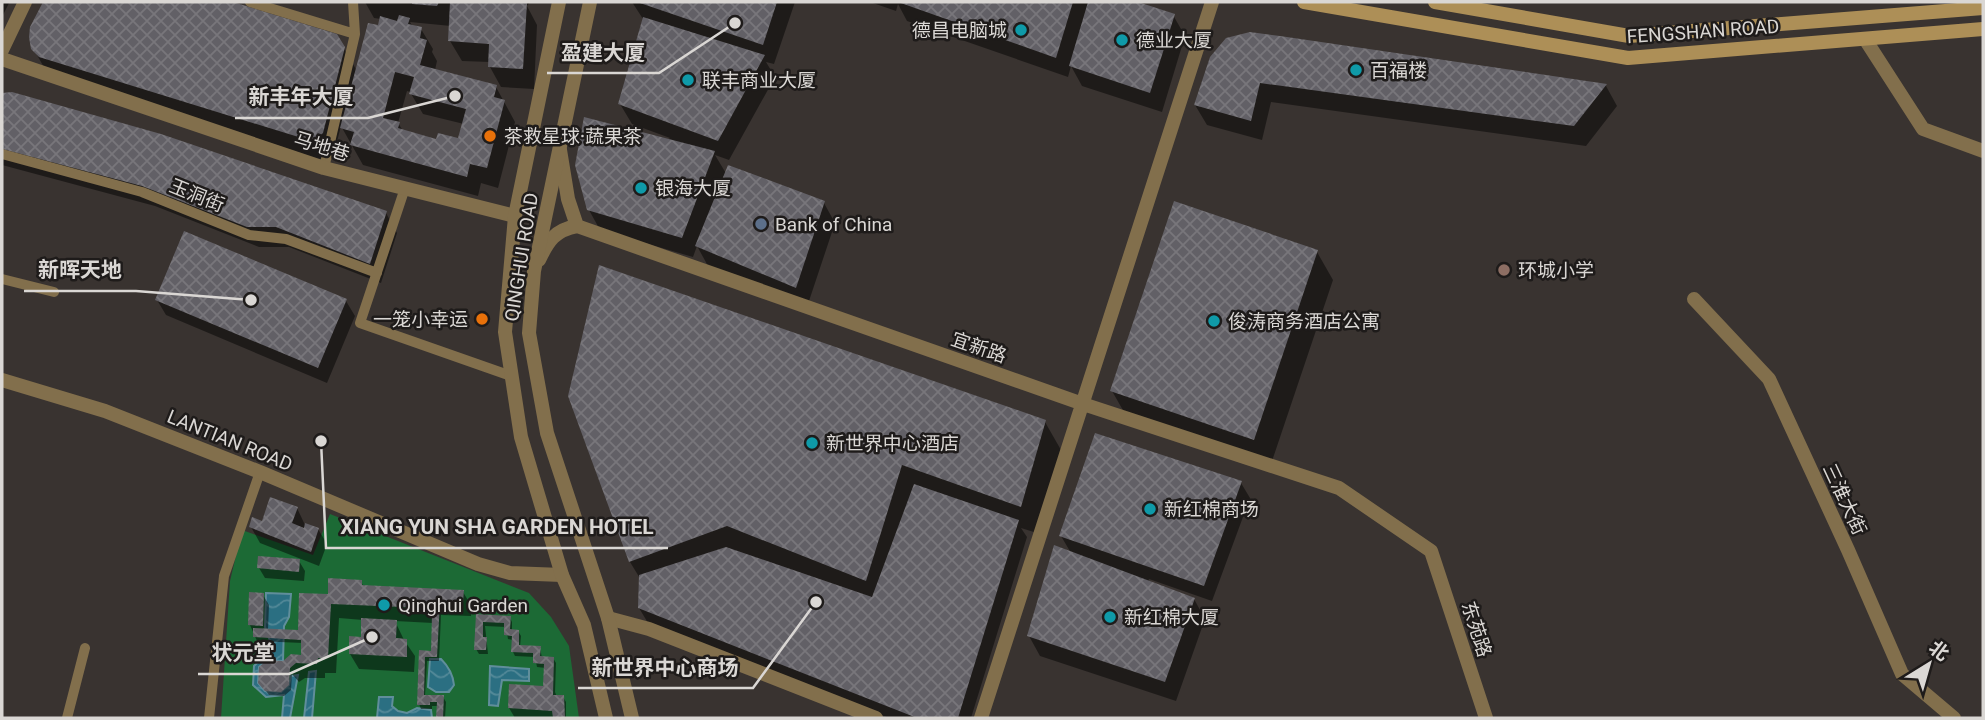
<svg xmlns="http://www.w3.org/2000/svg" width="1985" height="720" font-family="Roboto,'Noto Sans SC',sans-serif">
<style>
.garden{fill:#1c6a35}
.water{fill:url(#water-waves);stroke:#608e9b;stroke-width:2}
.shadow{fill:#0007;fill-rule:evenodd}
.building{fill:url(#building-cross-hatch);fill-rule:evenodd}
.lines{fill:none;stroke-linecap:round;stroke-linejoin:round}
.service{stroke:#826f4c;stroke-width:10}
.pedestrian{stroke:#826f4c;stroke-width:14}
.minor{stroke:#826f4c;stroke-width:14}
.tertiary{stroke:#826f4c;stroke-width:14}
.secondary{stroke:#ad8f57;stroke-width:14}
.culture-dot{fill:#0f9aa8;stroke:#1e1b1a;stroke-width:2.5}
.food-dot{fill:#e8710a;stroke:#1e1b1a;stroke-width:2.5}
.service-dot{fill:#5c6f8a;stroke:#1e1b1a;stroke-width:2.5}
.education-dot{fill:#8d6e63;stroke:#1e1b1a;stroke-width:2.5}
.labels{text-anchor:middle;stroke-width:5;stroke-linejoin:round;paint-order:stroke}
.poi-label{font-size:19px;fill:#dad7d4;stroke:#1e1b1a;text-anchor:start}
.street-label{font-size:19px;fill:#dad7d4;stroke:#1e1b1a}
.leader{fill:none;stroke:#dad7d4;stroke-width:2.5}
.callout-dot{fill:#dad7d4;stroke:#1e1b1a;stroke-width:2.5}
.callout-label{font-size:21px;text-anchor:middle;font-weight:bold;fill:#dad7d4;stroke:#1e1b1a;stroke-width:5;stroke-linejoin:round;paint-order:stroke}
</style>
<defs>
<pattern id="water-waves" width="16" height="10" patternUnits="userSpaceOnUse" patternTransform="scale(1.75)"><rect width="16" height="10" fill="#2b6f82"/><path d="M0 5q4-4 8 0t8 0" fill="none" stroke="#538998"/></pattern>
<pattern id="building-cross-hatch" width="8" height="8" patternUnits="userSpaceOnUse" patternTransform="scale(1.75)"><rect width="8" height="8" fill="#626066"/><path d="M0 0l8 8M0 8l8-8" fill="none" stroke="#78767b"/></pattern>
</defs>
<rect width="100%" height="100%" fill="#393330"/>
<path class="garden" d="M330 514 529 593 551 617 569 646 579 718H221L230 581 242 530 313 555Z"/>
<path class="water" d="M266 593 291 594 289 617 284 626 283 661 267 660 259 667 258 683 265 691 281 692 289 685 291 676 298 675 290 718H282L284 695 266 697 253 685 254 666 267 653 270 641 265 627Z
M430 659H441C449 667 453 674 454 685L449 692H436L428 687Z
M490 666 529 669V681L502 680 498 706 489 705Z
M316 671 312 718H304L309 672Z
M379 697H393L392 706 398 711 407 713 417 708 431 710 432 718H377Z"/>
<path class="shadow" d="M2 2 9 3 2 17Z
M45 2H227L336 35 357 71 381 19 374 18 365 2H530L527 6 537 25 534 89 501 87 490 67V62L462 61 450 41 451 26 410 22 413 27 421 29 433 49 432 52 437 61 435 70 496 87 515 122 498 188 481 183 478 196 363 165 341 126 334 153 327 158 318 159 45 69 33 48 32 28ZM407 91 410 92 423 114 464 124 459 140 437 141 403 131 398 123Z
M632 2H795L774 64 766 62 775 77 729 160 715 155 727 175 824 203 835 223 807 307 708 266 697 246 693 257 600 230 589 210 670 138 632 124 620 104 643 19Z
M870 2H1133L1173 15 1185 36 1162 112 1082 86 1071 66 1068 77 907 21 898 4 896 11Z
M1250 34 1606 86 1617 106 1586 146 1271 102 1262 140 1207 125 1195 105Z
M12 94 386 213 397 233 381 283 289 247H259L155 206 2 165V95Z
M1317 252 1333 280 1270 467 1128 419 1112 391Z
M157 300 346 301 355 316 327 383 166 315Z
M570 396 1045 422 1061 450 1037 533 1021 528 1027 537 971 718H889L648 623 639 608 641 580 630 562Z
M1241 483 1250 498 1212 601 1149 579 1148 582 1194 599 1205 619 1176 701 1040 656 1029 636 1071 553 1061 536Z
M297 508 305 525 318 529 327 544 319 566 260 543 251 527Z
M299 561 305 571 304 581 265 578 259 568Z
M361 582 364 587 463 592 472 607 471 616 441 615 439 661H427L425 696 443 697 446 702 445 718H438V706H432V709H421L419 704 421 652 432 653 433 623 395 621 404 640 415 656 414 672 359 669 350 654 362 638 363 620 339 618 336 673H325V678H305L299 682 292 674 291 690 284 696 269 695 263 687 302 657 303 643 257 641 250 625 263 595 269 605 268 630 299 631 329 596Z
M477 616 510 618 512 622V631H518L521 636 520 647 540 648 542 658H553L556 663 555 692 557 697H563L566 702V718H515L509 708 545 688 546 668 537 667 535 657 515 656 513 652V640L508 639 506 627 485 626 488 654H479L476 649Z"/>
<path class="building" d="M43 2H233L337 34 345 47 323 133 316 139H305L39 57 31 49 29 37 30 27Z
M412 2H439L437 6 412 4Z
M450 2 527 3 523 69 488 67 489 44 448 41Z
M637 2H777L763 45Z
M898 2H1073L1056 58Z
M1088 2H1138L1175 14 1150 93 1069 66Z
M399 15 410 18 408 24 422 27 420 38 427 40 420 65 497 85 494 97 505 100 487 168 470 164 467 177 350 145 354 132 340 128 368 23 378 25 380 16 397 21ZM395 72 414 77 409 94 466 109 458 138 438 133 436 139 398 128 400 122 383 118Z
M643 17 765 55 718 141 618 104Z
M1250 32 1280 36 1607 84 1574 126 1260 83 1251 121 1194 105 1210 57 1226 38Z
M12 92 161 134 387 211 370 264 276 227H247L142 186 2 149V93Z
M584 117 715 151 682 238 587 210 575 165Z
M728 165 825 201 796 288 695 246Z
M1174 201 1318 250 1254 440 1110 391Z
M184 231 347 299 318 368 155 300Z
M599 265 1046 420 1021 507 902 465 866 581 727 526 629 562 568 396Z
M1095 433 1242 481 1204 586 1059 536Z
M914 484 1019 520 958 718H917L638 608 639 575 726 547 872 597Z
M270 497 298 507 292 523 304 528 305 523 319 528 311 552 249 527 252 517 262 521Z
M1054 545 1195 598 1165 682 1027 636Z
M258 556 300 559 299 572 257 568Z
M328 578 362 580V585L464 590 463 602 440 601 437 657H425L424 695H444L443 718H436L437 702H430V705H417L419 650 431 651 432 615 425 614V608L331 604 328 658H318L317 664 296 663 290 668 289 685 281 692 265 691 258 683 259 667 267 660 283 661 291 654 301 655V640L253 637V628L298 630 299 593 328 594Z
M249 592 264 593 263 626 248 625Z
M476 614 511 616 510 629 519 630V645L541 646 540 656 554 657 553 695H564L565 718H553L552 711 508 708 509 684 543 686 544 664 533 663V653L511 652 512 636 504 635V623L483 622V637H487L486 650H474Z
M361 618 397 620 396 638 407 639V657L349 654V636L361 637Z"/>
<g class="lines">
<path class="service" d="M250 2 355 34
M2 154 142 192 249 235 286 239 377 273
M324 168 355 34 353 2
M405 188 360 323 511 376
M2 279 54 292
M67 718 85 648
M209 718 224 576 260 472"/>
<path class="pedestrian" d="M2 50 25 2"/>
<path class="minor" d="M1865 39 1923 129 1983 151
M2 59 324 168 515 216
M560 150 568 199 577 226 1083 404 1339 488 1431 551 1486 718
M539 260C548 241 555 230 577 226
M1694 299 1769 379 1848 550 1902 674 1954 718
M2 380 105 411 260 472 478 564 510 573 562 575
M608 618 649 629 876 718
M981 718 1212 2"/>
<path class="tertiary" d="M559 2 515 216 505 332 521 437 562 575 584 625 606 718
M590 2 534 271 529 333 547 433 608 618 632 718"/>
<path class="secondary" d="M1304 2 1628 58 1983 29
M1435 2 1629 36 1983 8"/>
</g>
<g class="culture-dot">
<circle cx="1021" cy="30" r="7"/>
<circle cx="1122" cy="40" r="7"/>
<circle cx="1356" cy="70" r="7"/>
<circle cx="688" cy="80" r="7"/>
<circle cx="641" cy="188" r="7"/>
<circle cx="1214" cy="321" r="7"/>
<circle cx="812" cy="443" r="7"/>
<circle cx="1150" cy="509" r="7"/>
<circle cx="384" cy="605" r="7"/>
<circle cx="1110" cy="617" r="7"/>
</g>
<g class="food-dot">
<circle cx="490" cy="136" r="7"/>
<circle cx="482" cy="319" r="7"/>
</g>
<circle class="service-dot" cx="761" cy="224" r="7"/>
<circle class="education-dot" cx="1504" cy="270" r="7"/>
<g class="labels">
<g class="poi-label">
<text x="1007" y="37" text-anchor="end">德昌电脑城</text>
<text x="1136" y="47">德业大厦</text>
<text x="1370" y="77">百福楼</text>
<text x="702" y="87">联丰商业大厦</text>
<text x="504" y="143">茶救星球·蔬果茶</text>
<text x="655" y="195">银海大厦</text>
<text x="775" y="231">Bank of China</text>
<text x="1518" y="277">环城小学</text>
<text x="468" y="326" text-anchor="end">一笼小幸运</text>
<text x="1228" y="328">俊涛商务酒店公寓</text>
<text x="826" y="450">新世界中心酒店</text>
<text x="1164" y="516">新红棉商场</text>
<text x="398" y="612">Qinghui Garden</text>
<text x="1124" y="624">新红棉大厦</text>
</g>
<g class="street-label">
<text transform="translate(1703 31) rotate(-4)" y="7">FENGSHAN ROAD</text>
<text transform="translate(322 146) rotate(17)" y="7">马地巷</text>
<text transform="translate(197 195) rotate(22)" y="7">玉洞街</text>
<text transform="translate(521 257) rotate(-81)" y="7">QINGHUI ROAD</text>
<text transform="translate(979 347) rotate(19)" y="7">宜新路</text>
<text transform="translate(230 440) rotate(22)" y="7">LANTIAN ROAD</text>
<text transform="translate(1845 499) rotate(65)" y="7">三淮大街</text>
<text transform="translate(1477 629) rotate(72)" y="7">东苑路</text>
</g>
</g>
<path class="leader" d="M735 23L659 73H547M455 96L368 118H235M251 300L136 291H24M321 441L326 548H668M372 637L289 674H198M816 602L753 688H578"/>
<g class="callout-dot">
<circle cx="735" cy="23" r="7"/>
<circle cx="455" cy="96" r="7"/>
<circle cx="251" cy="300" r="7"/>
<circle cx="321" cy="441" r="7"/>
<circle cx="372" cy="637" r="7"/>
<circle cx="816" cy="602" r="7"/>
</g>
<g class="callout-label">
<text x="603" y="60">盈建大厦</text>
<text x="301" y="104">新丰年大厦</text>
<text x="80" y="277">新晖天地</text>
<text x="497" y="534">XIANG YUN SHA GARDEN HOTEL</text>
<text x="243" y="660">状元堂</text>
<text x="665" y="675">新世界中心商场</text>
</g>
<rect width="1985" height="720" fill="none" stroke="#dad7d4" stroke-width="7"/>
<g transform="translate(1929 664) rotate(37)" stroke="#1e1b1a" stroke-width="5" paint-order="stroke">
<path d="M0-5L12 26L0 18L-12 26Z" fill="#dad7d4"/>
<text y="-10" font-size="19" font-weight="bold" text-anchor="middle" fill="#dad7d4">北</text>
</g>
</svg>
